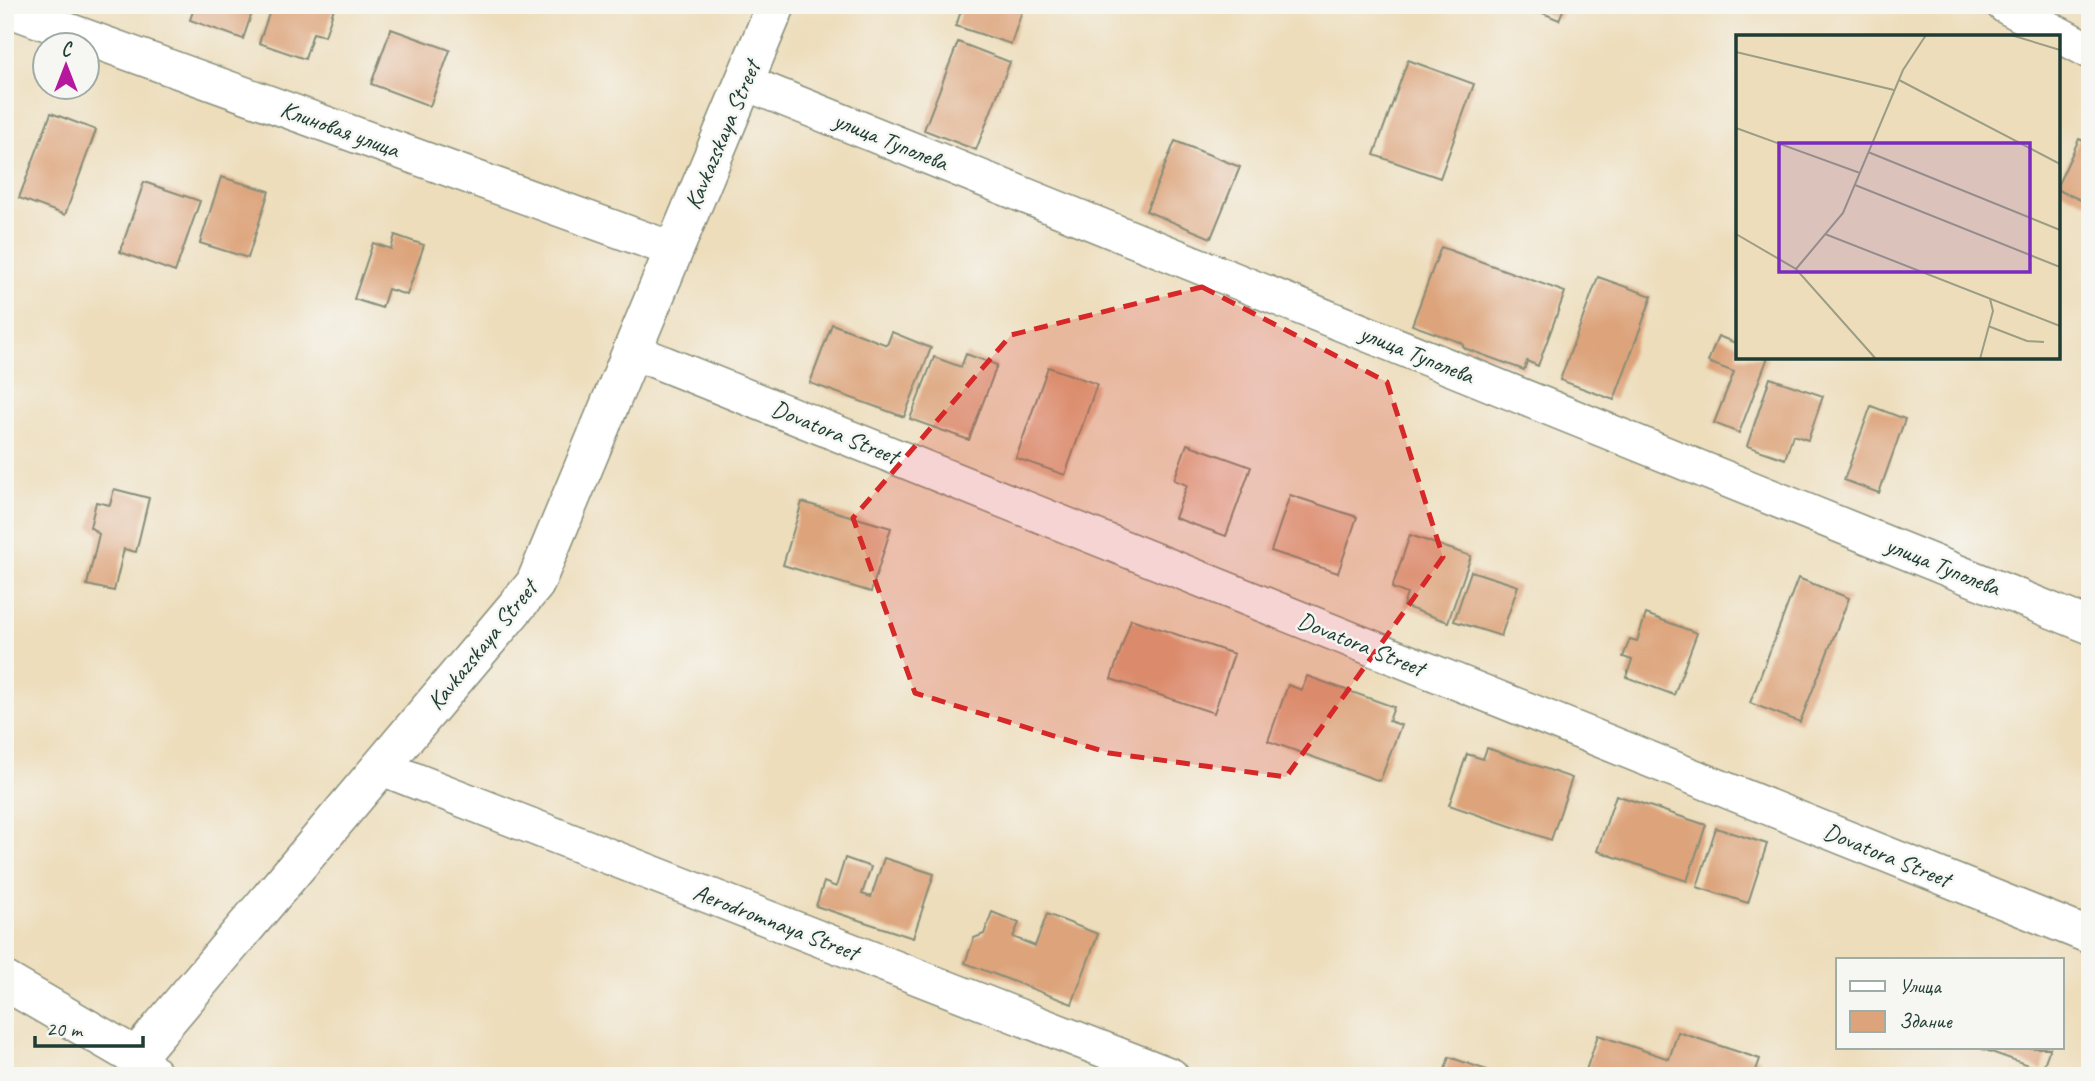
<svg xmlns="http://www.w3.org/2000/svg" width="2095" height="1081" font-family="Caveat,sans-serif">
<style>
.building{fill:#dda47b}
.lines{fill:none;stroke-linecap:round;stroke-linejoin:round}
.street-casing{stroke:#868d78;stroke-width:38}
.secondary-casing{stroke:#868d78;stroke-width:41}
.street{stroke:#fff;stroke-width:35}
.secondary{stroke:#fff;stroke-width:38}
.marked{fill:#d62828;fill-opacity:0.2;stroke:#d62828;stroke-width:5;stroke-dasharray:14 9;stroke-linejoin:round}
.labels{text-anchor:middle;stroke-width:5;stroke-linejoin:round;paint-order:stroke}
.street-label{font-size:24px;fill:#1f3d34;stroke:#f6f6f2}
.inset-road{fill:none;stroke:#9b9d85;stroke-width:2}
.view{fill:#7b2cbf;fill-opacity:0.15;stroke:#7b2cbf;stroke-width:3.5}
.inset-edge{fill:none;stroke:#1f3d34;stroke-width:3.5}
</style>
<rect width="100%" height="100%" fill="#f6f6f2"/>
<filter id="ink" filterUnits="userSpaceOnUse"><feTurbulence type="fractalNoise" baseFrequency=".0143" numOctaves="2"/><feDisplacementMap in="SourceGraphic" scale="14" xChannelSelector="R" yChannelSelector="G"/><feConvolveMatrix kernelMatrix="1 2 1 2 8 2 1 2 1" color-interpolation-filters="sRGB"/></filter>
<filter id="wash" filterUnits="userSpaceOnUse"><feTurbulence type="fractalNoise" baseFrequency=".00686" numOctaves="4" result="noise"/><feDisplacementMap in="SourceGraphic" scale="28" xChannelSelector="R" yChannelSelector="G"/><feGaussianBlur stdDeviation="1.57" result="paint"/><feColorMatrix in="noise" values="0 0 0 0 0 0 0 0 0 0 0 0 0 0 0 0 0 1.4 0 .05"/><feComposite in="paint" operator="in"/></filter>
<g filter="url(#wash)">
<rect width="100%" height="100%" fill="#edddbb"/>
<g id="blocks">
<path class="building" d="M195 5H268L264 14 253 10 243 39 190 20Z
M272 5H335L325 36 313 33 305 59 259 43Z
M963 5H1024L1011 44 956 26Z
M1524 5H1565L1559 20Z
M391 29 450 50 430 106 371 84Z
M958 42 1010 62 976 150 924 130Z
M1408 60 1474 84 1440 178 1374 155Z
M51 113 96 130 65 215 19 198Z
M2079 139 2090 144V204L2058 190V184Z
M1175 141 1240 167 1211 238 1146 211Z
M221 177 269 191 248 258 200 243Z
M144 182 200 201 175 272 120 252Z
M395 235 424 245 407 295 388 289 382 308 354 299 373 243 391 249Z
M1441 247 1565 292 1538 366 1527 361 1524 370 1464 348 1462 343 1412 325Z
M1598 277 1652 296 1614 400 1560 380Z
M832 324 887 345 892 332 931 348 904 417 810 383Z
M1718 336 1738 344V357H1768L1739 433 1714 423 1734 372 1708 362Z
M966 354 997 365 969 440 910 419 934 357 961 367Z
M1048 367 1097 384 1065 475 1016 458Z
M1770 378 1823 396 1808 440 1793 435 1785 459 1747 446Z
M1871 406 1905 419 1879 493 1844 480Z
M1187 444 1251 467 1226 536 1175 518 1187 485 1174 480Z
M114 489 149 498 136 552 124 549 114 591 87 585 99 534 90 527 96 502 110 505Z
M1290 495 1357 517 1338 573 1271 551Z
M802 502 891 528 871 592 783 565Z
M1410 535 1471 556 1448 622 1403 606 1407 594 1392 588Z
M1471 571 1518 586 1501 636 1454 621Z
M1798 578 1849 598 1800 722 1750 703Z
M1646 614 1697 633 1674 695 1626 677 1632 660 1623 657 1630 639 1637 641Z
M1131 619 1234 654 1214 713 1111 679Z
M1307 676 1394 707 1389 721 1401 725 1380 781 1268 741 1288 685 1302 690Z
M1487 748 1572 778 1551 840 1449 805 1467 754 1483 759Z
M1616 795 1706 825 1687 881 1597 851Z
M1716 828 1767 844 1748 903 1697 887Z
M845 858 871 867 862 894 871 897 884 858 934 874 913 938 816 906 824 882 836 887Z
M992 912 1019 923 1013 937 1035 946 1047 914 1098 934 1072 1004 965 963 974 938 984 934Z
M1678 1032 1760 1059 1754 1076H1584L1598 1035 1669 1059Z
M1980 1048H2050L2042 1070Z
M1449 1057 1487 1070 1485 1076H1443Z"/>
</g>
</g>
<g filter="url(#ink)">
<use href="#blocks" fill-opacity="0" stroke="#868d78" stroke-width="2"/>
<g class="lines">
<defs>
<path id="street" d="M2004 5 2090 51
M5 8 674 250
M744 82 2090 626
M632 351 2090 936
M380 767 1171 1076"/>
<path id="secondary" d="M5 981 136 1057 154 1076
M136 1057 535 584 776 5"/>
</defs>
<use href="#street" class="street-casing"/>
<use href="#secondary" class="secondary-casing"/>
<use href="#street" class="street"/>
<use href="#secondary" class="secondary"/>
</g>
</g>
<path class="marked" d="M1202 287 1387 382 1443 557 1286 777 1109 753 915 693 853 518 1011 335Z"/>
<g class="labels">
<g class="street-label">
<text transform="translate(340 129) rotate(20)" y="8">Клиновая улица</text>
<text transform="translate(722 135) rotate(-67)" y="8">Kavkazskaya Street</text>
<text transform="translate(891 141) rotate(22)" y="8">улица Туполева</text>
<text transform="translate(1417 354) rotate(22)" y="8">улица Туполева</text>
<text transform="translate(835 432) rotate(22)" y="8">Dovatora Street</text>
<text transform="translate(1943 566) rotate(22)" y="8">улица Туполева</text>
<text transform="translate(1361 644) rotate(22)" y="8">Dovatora Street</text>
<text transform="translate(482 645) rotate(-51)" y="8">Kavkazskaya Street</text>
<text transform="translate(1887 855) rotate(22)" y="8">Dovatora Street</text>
<text transform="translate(776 922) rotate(21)" y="8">Aerodromnaya Street</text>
</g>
</g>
<g transform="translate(1736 35)">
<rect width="324" height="324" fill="#edddbb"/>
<path class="inset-road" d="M275 0 324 15M0 17 158 55M163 45 324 129M0 93 124 138M132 117 324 195M119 150 324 232M0 199 60 234 140 324M89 199 324 291M60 234 107 178 167 35 190 0M252 291 291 306 308 307M244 324 257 276 254 264"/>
<path class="view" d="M43 108H294V237H43Z"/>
<rect width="324" height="324" class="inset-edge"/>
</g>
<rect width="2095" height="1081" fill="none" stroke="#f6f6f2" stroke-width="28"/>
<rect x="1836" y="958" width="228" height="91" fill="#f6f6f2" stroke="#a0aca6" stroke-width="2"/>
<rect x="1850" y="981" width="35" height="10" fill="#ffffff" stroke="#a0aca6" stroke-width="2"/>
<text x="1899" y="993" font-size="21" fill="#1f3d34">Улица</text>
<rect x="1850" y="1011" width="35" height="21" fill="#dda47b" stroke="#a0aca6" stroke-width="2"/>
<text x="1899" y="1028" font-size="21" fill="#1f3d34">Здание</text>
<g transform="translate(66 66)"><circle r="33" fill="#f6f6f2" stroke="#a0aca6" stroke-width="2"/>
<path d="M0-5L12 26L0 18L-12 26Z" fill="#b5179e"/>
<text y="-10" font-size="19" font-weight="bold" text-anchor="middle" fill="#1f3d34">С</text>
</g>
<path d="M35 1036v10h108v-10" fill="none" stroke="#1f3d34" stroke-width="3.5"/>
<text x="46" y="1036" font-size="21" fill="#1f3d34" stroke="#f6f6f2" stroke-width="5" paint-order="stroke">20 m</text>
</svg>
